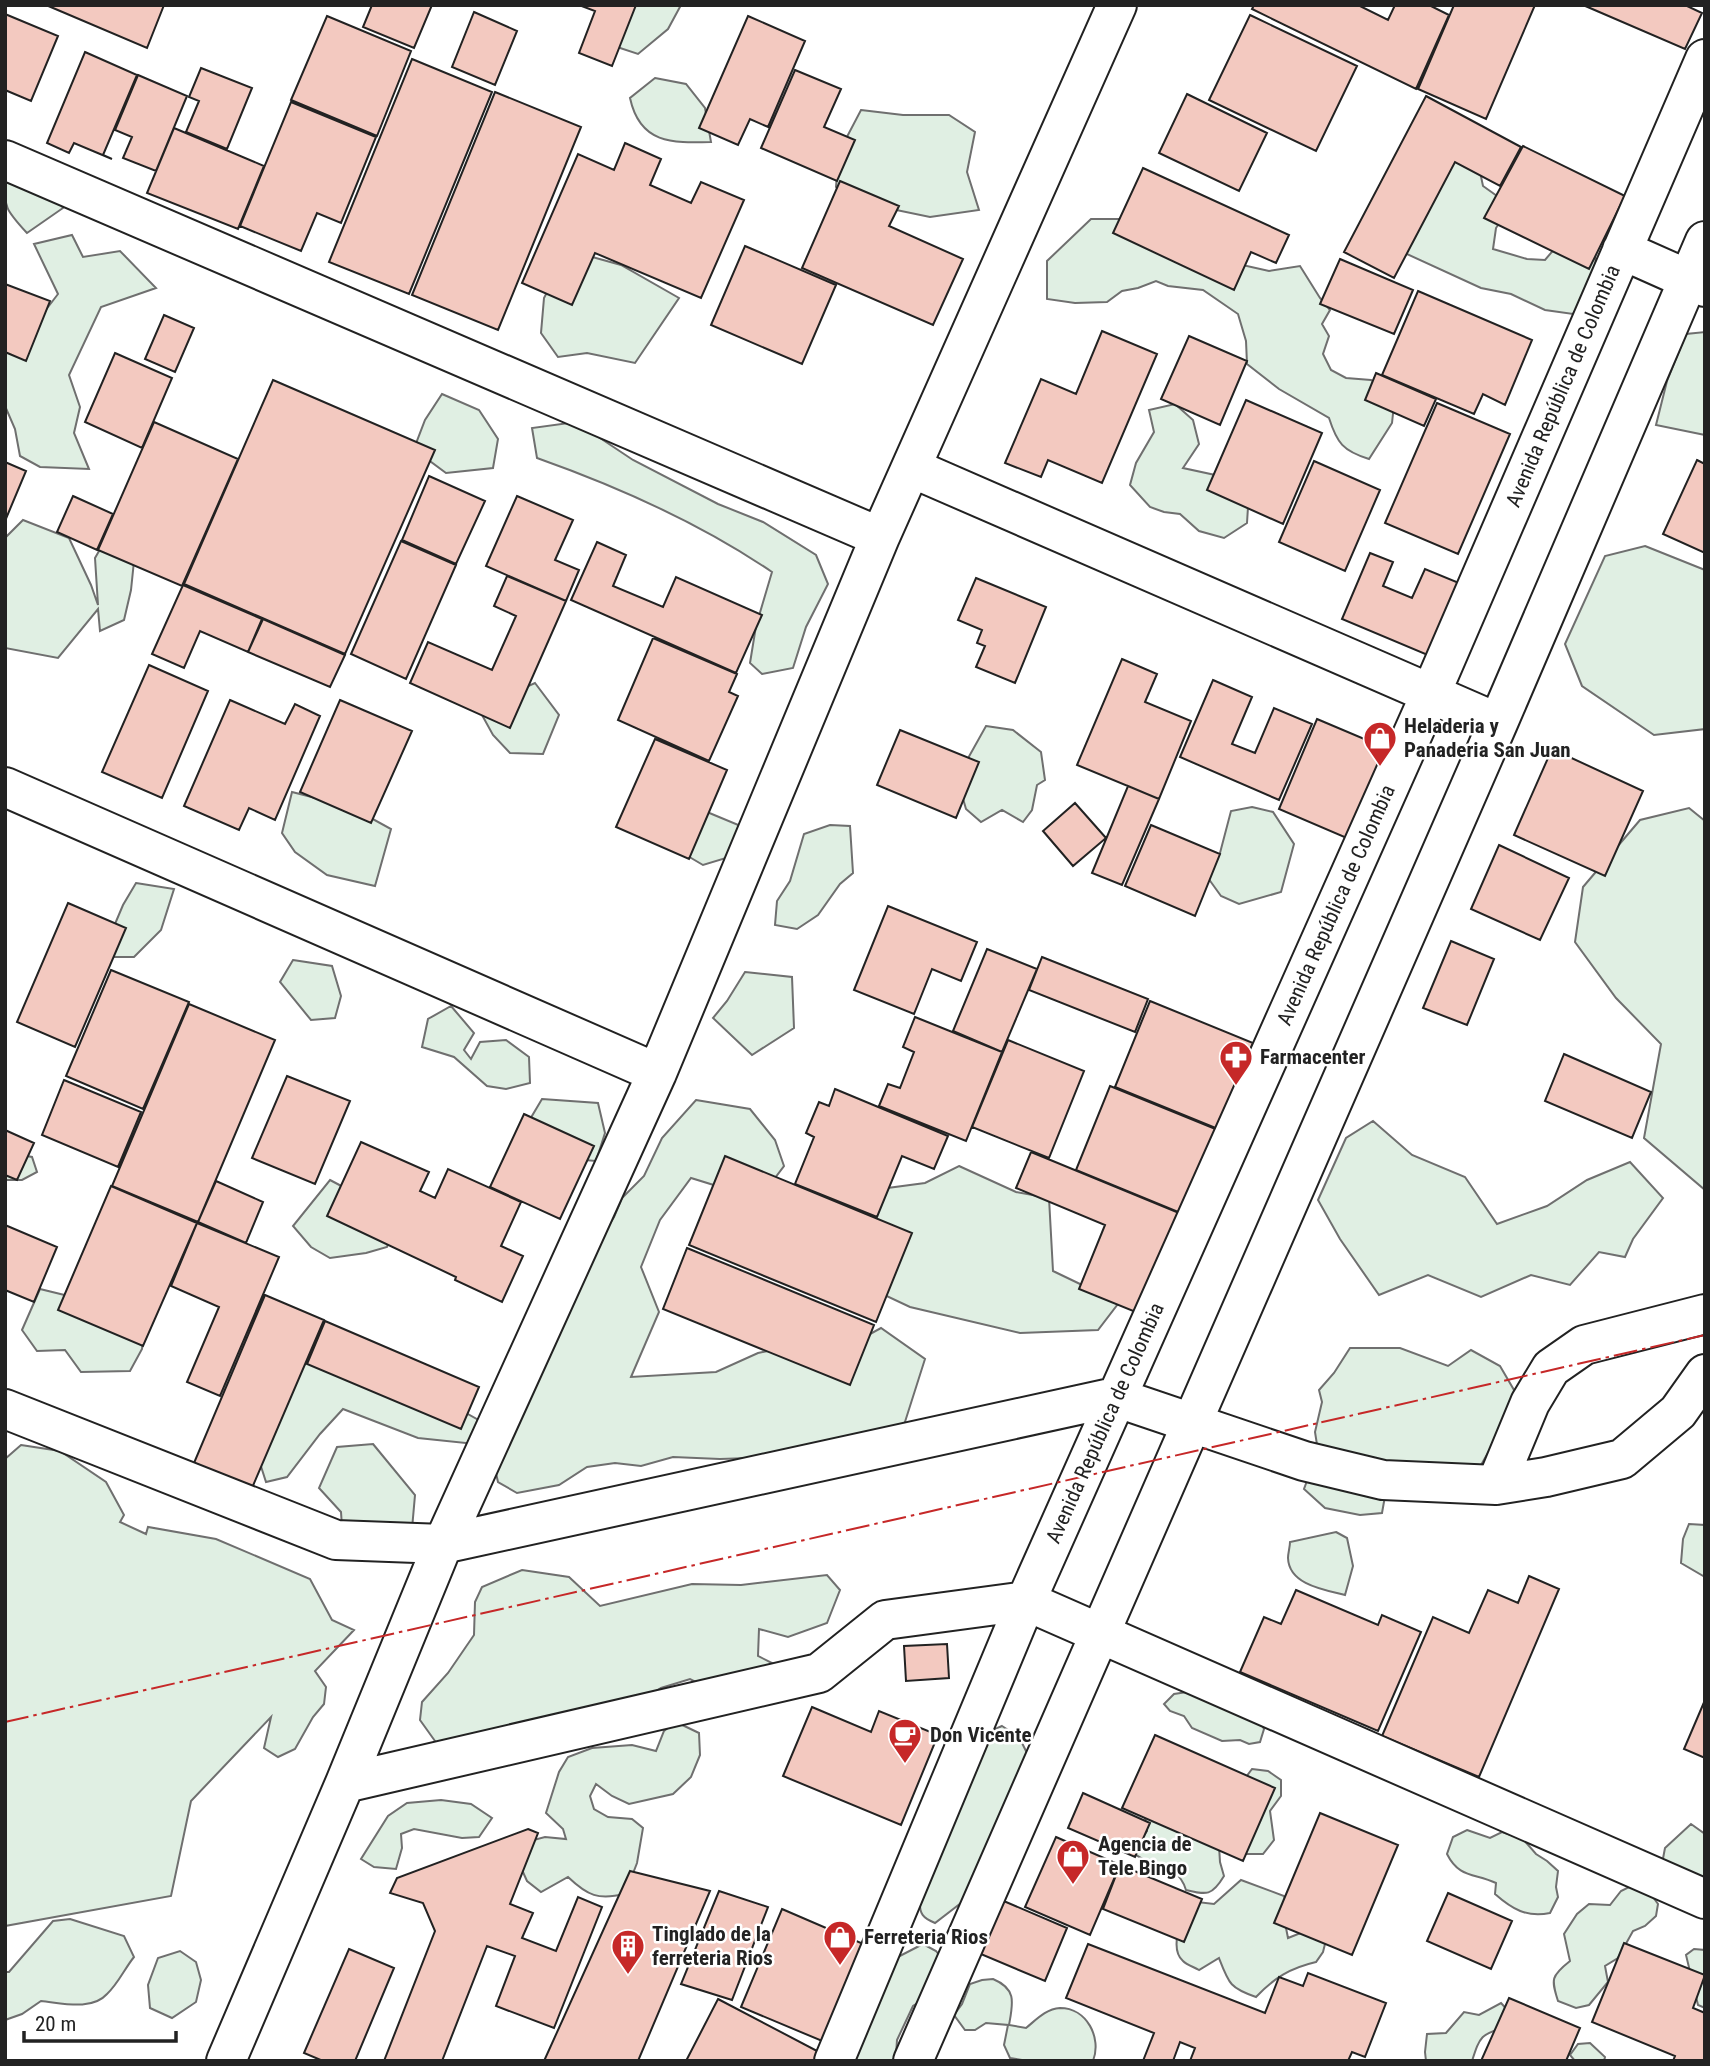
<svg xmlns="http://www.w3.org/2000/svg" width="1710" height="2066" font-family="'Roboto Condensed',sans-serif">
<style>
.green{fill:#e0efe3;stroke:#6f6f6f;stroke-width:2}
.building{fill:#f3c9c0;stroke:#222;stroke-width:2}
.lines{fill:none;stroke-linecap:round;stroke-linejoin:round}
.minor-casing{stroke:#222;stroke-width:42}
.minor{stroke:#fff;stroke-width:38}
.power{stroke:#c62828;stroke-width:2;stroke-dasharray:24 5 3.5 5;stroke-linecap:butt}
.labels{text-anchor:middle;stroke-width:5;stroke-linejoin:round;paint-order:stroke}
.street-label{font-size:21px;fill:#222;stroke:#fff}
.poi-label{font-size:21px;font-weight:bold;fill:#222;stroke:#fff;text-anchor:start}
</style>
<rect width="100%" height="100%" fill="#fff"/>
<path class="green" d="M614 5H681L668 29 638 54 617 47Z
M655 78 686 84 705 108 711 142C672 143 640 144 630 98Z
M861 110 903 115H949L975 132 967 172 979 210 930 217 882 207 854 211 836 187 839 152Z
M1433 156 1479 167 1483 186 1511 206 1496 228 1493 249 1527 259 1545 260 1556 247 1593 231 1597 277 1573 314 1545 310 1511 294 1481 288 1396 249Z
M5 173 52 181 63 208 27 233C3 207 5 208 5 173Z
M1091 219H1127L1167 248 1269 271 1300 266 1320 298 1330 310 1322 324 1329 336 1323 354 1331 370 1346 378 1371 380 1395 395 1392 423 1369 459C1343 451 1337 443 1329 418L1279 389 1247 364 1246 341 1238 314 1203 290 1168 286 1156 281 1138 288 1122 291 1107 302 1075 303 1047 299V261Z
M72 235 83 257 120 251 156 288 101 307 69 375 80 407 74 433 89 469 40 467 20 456 15 429 5 406V324L45 311 58 294 34 244Z
M578 253 621 265 679 298 635 363 587 353 558 357 541 333 544 298 566 256Z
M1705 332V435L1656 425 1667 381 1686 334Z
M442 394 479 410 498 439 493 468 446 473 427 459 412 454 425 420Z
M1175 404 1193 420 1199 444 1183 468 1229 478 1249 491 1247 523 1224 538 1199 531 1180 514 1164 512 1150 507 1130 485 1136 463 1154 432 1149 410Z
M576 422 633 460 718 504 763 522 816 555 828 584 806 627 793 668 762 674 750 663 756 626 772 572C703 525 616 486 537 458L532 428Z
M23 520 69 538 91 585 98 605 95 558 106 539 134 561 131 590 124 620 100 631 98 609 58 658 5 648V538Z
M1645 546 1705 570V729L1654 735 1582 686 1565 644 1605 556Z
M535 683 559 715 543 754 510 753 493 735 482 715 504 697Z
M986 726 1013 730 1041 752 1045 780 1037 785 1032 810 1023 822 1002 810 981 822 966 809 957 778Z
M292 792 351 807 391 829 375 886 327 875 295 852 282 833Z
M1252 807 1273 812 1294 844 1281 892 1239 904 1221 896 1208 878 1220 853 1231 811Z
M1689 808 1705 821V1190L1644 1138 1661 1044 1616 998 1575 942 1583 887 1640 820Z
M707 812 748 829 736 855 703 865 681 852Z
M830 825 850 826 853 873 840 884 818 915 797 929 775 925 777 901 790 881 804 834Z
M136 883 174 889 161 930 134 957H101L123 905Z
M293 960 332 966 341 996 335 1018 311 1020 280 982Z
M745 972 792 977 794 1028 752 1055 713 1018 727 1001Z
M451 1006 474 1033 464 1050 471 1059 480 1042 506 1040 529 1057 530 1083 506 1089 487 1086 454 1057 422 1047 428 1019Z
M542 1099 598 1103 605 1133 596 1161 560 1158 529 1121Z
M696 1100 750 1109 775 1140 784 1166 759 1199 691 1178 660 1220 641 1267 659 1312 631 1377 716 1372 758 1353 791 1346 841 1350 881 1328 925 1359 904 1425 777 1457 720 1459 673 1457 641 1466 615 1463 587 1467 559 1485 517 1493 498 1482 493 1460 586 1261 614 1217 622 1198 644 1176 662 1138Z
M1373 1121 1412 1155 1465 1177 1497 1224 1547 1206 1587 1180 1630 1162 1663 1198 1633 1239 1625 1257 1599 1252 1570 1285 1531 1275 1481 1297 1428 1275 1379 1295 1340 1239 1318 1200 1346 1138Z
M5 1152 32 1157 37 1172 22 1180H5Z
M959 1166 1016 1192 1049 1198 1053 1271 1080 1284 1124 1296 1098 1330 1020 1333 910 1307 878 1292 821 1212 880 1189 925 1183Z
M330 1180 398 1216 387 1247 366 1253 330 1258 311 1247 293 1226Z
M40 1289 93 1302 144 1331 142 1349 130 1371 81 1372 65 1350 37 1351 22 1330Z
M1350 1348H1400L1448 1366 1471 1350 1500 1366 1514 1390 1511 1412 1472 1481 1390 1468 1382 1513 1360 1515 1325 1508 1304 1489 1318 1451 1315 1432 1322 1402 1319 1390 1334 1373Z
M314 1352 423 1389 482 1422 475 1444 418 1438 343 1409 320 1434 287 1477 266 1482 258 1457 274 1407Z
M373 1444 415 1495 412 1529 342 1527 341 1512 319 1488 337 1447Z
M21 1445 60 1451 106 1482 124 1515 120 1522 146 1534 148 1527 216 1539 310 1579 332 1620 354 1630 315 1671 326 1687 324 1704 313 1717 295 1749 278 1757 264 1748 271 1717 191 1801 171 1896 5 1926V1459Z
M1689 1524 1705 1525V1577L1681 1563 1683 1539Z
M1336 1532 1347 1538 1353 1566 1345 1595C1325 1590 1289 1585 1288 1558 1288 1553 1290 1547 1290 1542Z
M522 1570 569 1577 600 1606 692 1584 741 1585 827 1575 840 1590 827 1623 788 1637 759 1629 758 1656 772 1663 763 1689 728 1698 690 1679 661 1688 634 1706 440 1748 420 1720 422 1702 448 1673 474 1635 475 1602 482 1587Z
M1187 1692 1260 1720 1264 1729 1260 1742 1249 1744 1240 1740 1222 1741 1192 1728 1184 1716 1170 1711 1164 1704 1174 1694Z
M676 1722 699 1733 700 1755 691 1777 673 1794 629 1804 612 1796 596 1784 590 1796 594 1809 608 1817 632 1819 643 1828 637 1863 625 1894C598 1900 588 1896 568 1877L541 1892 527 1881 518 1861 526 1842 545 1837 566 1839 563 1829 546 1813 559 1772 568 1757 592 1748 632 1745 656 1751 664 1731Z
M1002 1726 1019 1737 1030 1759 974 1889 961 1903 935 1923C923 1918 919 1914 920 1900L984 1734Z
M1252 1769 1268 1771 1281 1780V1796L1270 1811 1274 1840 1263 1854H1244L1219 1846 1220 1862 1224 1876C1212 1896 1207 1895 1186 1890 1178 1862 1151 1869 1132 1852L1147 1831 1145 1817 1243 1781Z
M441 1800 471 1804 492 1818 479 1837 462 1838 414 1829 401 1834 402 1848 396 1869 374 1867 361 1859 388 1816 407 1803Z
M1691 1824 1705 1834V1888L1661 1869 1665 1848Z
M1467 1830 1490 1838 1502 1832 1523 1839 1536 1854 1547 1861 1558 1871 1556 1887 1558 1897 1550 1913C1527 1918 1512 1909 1495 1894L1496 1883C1474 1873 1459 1878 1447 1854L1453 1837Z
M1241 1880 1284 1896 1289 1908 1286 1928 1288 1938 1308 1930 1326 1940 1323 1952 1316 1962C1290 1968 1274 1978 1256 1997 1230 1988 1229 1984 1219 1958L1199 1970C1194 1967 1187 1965 1183 1961 1168 1948 1183 1916 1189 1901L1214 1904Z
M1633 1885 1650 1893 1658 1904 1656 1916 1645 1926 1633 1931 1618 1958 1605 1966 1608 1982 1589 2005 1576 2008 1558 2001C1551 1979 1551 1976 1570 1961L1564 1934 1577 1914 1589 1904 1610 1905 1621 1891Z
M70 1919 124 1936 134 1957C125 1968 118 1984 107 1994 92 2011 62 2003 41 2001L22 2014 5 2020V1972H9L53 1921Z
M923 1944 936 1951 946 1964 929 1996 913 2006 897 2040 896 2055 892 2061H849L892 1960Z
M1694 1949 1705 1950V2008L1698 2005 1686 1955Z
M180 1951 196 1962 201 1980 196 2002 172 2018 150 2008 148 1985 158 1958Z
M993 1979C1017 1989 1013 2003 1009 2025L1026 2028C1037 2019 1046 2009 1060 2008 1087 2008 1102 2038 1093 2061H1028L1010 2058 1004 2045 1008 2025 986 2023 975 2030H965L954 2015 962 2004 970 1984 982 1980Z
M1501 2003 1512 2015 1506 2027C1481 2034 1480 2036 1472 2061H1426L1425 2052 1427 2034 1446 2033 1464 2012 1479 2015Z
M1590 2043 1605 2057 1604 2061H1575L1570 2055 1578 2044Z"/>
<path class="building" d="M46 5H164L147 48Z
M372 5H432L414 48 363 27Z
M579 5H636L612 66 579 53 595 11Z
M1254 5H1358L1388 20 1395 5H1429L1449 15 1416 89 1252 9Z
M1454 5H1535L1486 119 1418 89Z
M1583 5H1685L1702 13 1685 49Z
M474 12 517 31 495 85 452 67Z
M5 14 58 36 31 101 5 90Z
M1250 15 1357 66 1316 151 1209 100Z
M327 16 411 51 377 136 291 100Z
M748 16 805 41 768 127 750 119 738 145 699 128Z
M85 52 137 75 103 155 112 159 74 143 69 153 47 143Z
M412 59 492 92 409 294 329 262Z
M201 68 252 88 227 149 186 132 199 101 189 97Z
M795 70 841 89 824 127 855 140 837 181 761 148Z
M138 75 187 96 156 171 123 158 132 137 115 130Z
M495 92 581 127 498 330 412 295Z
M1187 94 1267 133 1239 191 1159 153Z
M1426 96 1521 147 1500 186 1455 162 1394 278 1344 252Z
M291 102 376 137 341 223 317 213 301 251 240 226Z
M174 128 264 166 238 229 147 193Z
M625 143 661 159 650 185 691 203 701 182 744 200 701 298 595 253 572 305 522 283 578 154 614 170Z
M1523 146 1625 196 1589 269 1484 218Z
M1143 168 1289 235 1276 263 1251 252 1234 290 1113 233Z
M840 181 899 206 889 226 963 259 933 325 802 268Z
M745 246 836 285 802 364 711 325Z
M1340 259 1413 290 1394 334 1320 304Z
M5 284 50 301 26 361 5 352Z
M1418 291 1532 340 1505 405 1483 394 1474 414 1382 375Z
M164 315 194 328 175 372 145 359Z
M1102 331 1157 354 1102 483 1048 460 1041 477 1005 463 1041 379 1076 394Z
M1189 336 1247 361 1220 425 1161 399Z
M115 353 172 378 142 448 85 422Z
M1376 373 1436 399 1424 426 1365 400Z
M273 380 435 450 345 654 184 584Z
M1246 400 1322 433 1283 524 1207 490Z
M1437 403 1510 434 1458 554 1385 523Z
M154 422 238 459 182 586 98 550Z
M1697 460 1705 464V553L1663 534Z
M1314 461 1380 490 1345 571 1279 542Z
M5 462 26 471 5 521Z
M429 476 485 501 456 564 402 540Z
M73 496 113 514 97 550 57 532Z
M517 496 573 520 555 560 579 570 566 601 486 566Z
M401 541 456 565 406 679 351 654Z
M597 542 626 555 613 586 663 607 676 577 762 615 736 673 571 600Z
M1370 553 1393 562 1383 586 1412 598 1425 569 1459 583 1430 656 1342 619Z
M507 576 566 601 510 728 410 683 428 642 492 670 516 616 494 606Z
M976 578 1046 607 1015 683 976 667 985 646 977 643 982 630 958 620Z
M183 585 262 619 248 652 200 631 184 668 152 654Z
M263 619 345 655 330 687 248 652Z
M653 638 737 674 729 692 738 696 709 761 618 720Z
M1122 659 1157 674 1145 702 1191 721 1159 799 1077 765Z
M149 665 208 691 162 798 102 772Z
M1213 680 1252 697 1232 744 1255 753 1274 708 1312 724 1279 800 1180 757Z
M230 700 285 724 295 704 320 716 275 820 249 808 239 830 184 806Z
M340 700 412 731 371 823 300 792Z
M1317 719 1388 749 1349 839 1279 809Z
M900 730 979 762 956 818 877 785Z
M655 739 727 770 689 859 616 827Z
M1552 749 1643 791 1605 876 1514 835Z
M1128 786 1159 799 1122 885 1092 873Z
M1075 803 1106 838 1073 866 1043 831Z
M1151 825 1220 854 1195 916 1125 886Z
M1499 845 1569 878 1540 940 1471 909Z
M68 903 126 928 75 1047 17 1022Z
M888 906 977 942 961 981 932 969 914 1014 854 990Z
M1451 941 1494 959 1467 1025 1423 1008Z
M987 949 1037 969 1002 1052 953 1031Z
M1042 957 1148 999 1135 1032 1029 990Z
M111 970 189 1002 143 1109 66 1076Z
M1150 1001 1253 1043 1218 1129 1115 1087Z
M189 1004 275 1040 198 1222 112 1186Z
M915 1017 1002 1052 966 1141 879 1106 888 1084 900 1088 914 1052 903 1047Z
M1008 1040 1084 1071 1049 1158 972 1127Z
M1564 1054 1651 1092 1632 1138 1545 1101Z
M287 1076 350 1101 315 1184 252 1158Z
M64 1080 141 1112 118 1167 42 1135Z
M1110 1086 1218 1130 1183 1214 1076 1170Z
M835 1089 948 1136 934 1169 902 1156 877 1217 795 1184 814 1137 806 1133 819 1102 829 1106Z
M524 1114 594 1146 560 1219 490 1187Z
M5 1130 34 1143 17 1180 5 1175Z
M361 1142 429 1172 420 1191 435 1198 448 1169 521 1202 501 1246 523 1256 502 1302 455 1280 456 1277 327 1216Z
M1031 1152 1184 1215 1143 1315 1079 1289 1105 1225 1016 1188Z
M725 1156 912 1233 876 1322 689 1245Z
M216 1181 263 1202 246 1243 198 1222Z
M111 1186 197 1223 143 1346 58 1310Z
M197 1223 279 1257 220 1396 187 1382 219 1307 171 1286Z
M5 1225 57 1247 34 1302 5 1290Z
M687 1248 874 1325 850 1385 663 1309Z
M265 1295 324 1320 252 1488 194 1463Z
M325 1321 479 1387 461 1429 307 1364Z
M1529 1576 1559 1589 1479 1777 1382 1736 1433 1617 1469 1633 1488 1590 1518 1603Z
M1296 1590 1378 1625 1382 1615 1421 1632 1378 1731 1240 1672 1264 1617 1281 1624Z
M947 1644 949 1678 906 1681 904 1646Z
M1705 1700V1758L1684 1749Z
M812 1707 871 1732 879 1711 938 1735 901 1825 783 1776Z
M1155 1735 1275 1788 1243 1861 1122 1808Z
M1083 1793 1150 1823 1135 1857 1068 1828Z
M1320 1813 1398 1845 1352 1955 1274 1923Z
M528 1829 538 1833 510 1904 533 1913 522 1938 556 1951 578 1897 602 1907 554 2028 496 2006 515 1956 487 1946 442 2061H384L435 1931 423 1903 390 1893 397 1878Z
M1056 1837 1120 1865 1090 1935 1025 1907Z
M1120 1865 1202 1899 1184 1942 1103 1909Z
M630 1871 710 1891 638 2061H544Z
M719 1891 768 1907 732 2000 681 1984Z
M1448 1893 1512 1921 1491 1969 1427 1941Z
M999 1899 1067 1928 1045 1981 976 1952Z
M782 1909 868 1946 827 2043 741 2007Z
M1624 1943 1705 1975 1693 2008 1705 2013V2061H1673L1675 2056 1592 2022Z
M1088 1944 1265 2013 1279 1977 1303 1986 1308 1973 1386 2003 1365 2057 1352 2052 1348 2061H1190L1195 2048 1180 2042 1173 2061H1143L1154 2033 1066 1998Z
M349 1949 394 1968 355 2061H323L304 2053Z
M1509 1998 1580 2028 1566 2061H1481Z
M718 1999 819 2052 815 2061H686Z"/>
<g class="lines">
<defs>
<path id="minor" d="M5 160 880 537
M1622 250 1705 287
M912 468 1498 723
M5 787 657 1073
M5 1409 336 1540 443 1544 1115 1397 1304 1461 1383 1480 1496 1485 1546 1477 1622 1459 1678 1412 1705 1374
M1496 1485 1530 1403 1551 1368 1584 1345 1705 1314
M345 1783 819 1673 885 1620 1026 1601 1705 1899
M226 2061 345 1783 443 1544 657 1073 880 537 1117 5
M834 2061 1026 1601 1431 693 1705 59
M913 2061 1498 723 1705 241"/>
</defs>
<use href="#minor" class="minor-casing"/>
<use href="#minor" class="minor"/>
<path class="power" d="M5 1722 1705 1335"/>
</g>
<defs>
<symbol id="shop-pin" viewBox="-11 -11 22 30"><path d="M0 17L-7.5 6A9.5 9.5 0 1 1 7.5 6Z" fill="#c62828" stroke="#fff"/><path d="M-5-2.5h2.3a2.7 3.5 0 0 1 5.4 0H5L5.5 6h-11ZM-1.5-2.5h3a1.5 2.3 0 0 0-3 0Z" fill="#fff"/></symbol>
<symbol id="pharmacy-pin" viewBox="-11 -11 22 30"><path d="M0 17L-7.5 6A9.5 9.5 0 1 1 7.5 6Z" fill="#c62828" stroke="#fff"/><path d="M-2-6h4v4h4v4h-4v4h-4v-4h-4v-4h4Z" fill="#fff"/></symbol>
<symbol id="cafe-pin" viewBox="-11 -11 22 30"><path d="M0 17L-7.5 6A9.5 9.5 0 1 1 7.5 6Z" fill="#c62828" stroke="#fff"/><path d="M-5.5-4.5H6V0H3Q3 3.5 0 3.5H-2.5Q-5.5 3.5-5.5 0ZM3-3.2v2h1.7v-2ZM-6 4.5H4V6H-6Z" fill="#fff"/></symbol>
<symbol id="building-pin" viewBox="-11 -11 22 30"><path d="M0 17L-7.5 6A9.5 9.5 0 1 1 7.5 6Z" fill="#c62828" stroke="#fff"/><path d="M-4-6H4V6H1V3H-1V6H-4ZM-2.5-4.3h1.7v1.8h-1.7ZM.8-4.3h1.7v1.8H.8ZM-2.5-1h1.7V.8h-1.7ZM.8-1h1.7V.8H.8Z" fill="#fff"/></symbol>
</defs>
<g fill-rule="evenodd">
<use href="#shop-pin" x="1361" y="719" width="38" height="52"/>
<use href="#pharmacy-pin" x="1217" y="1038" width="38" height="52"/>
<use href="#cafe-pin" x="886" y="1716" width="38" height="52"/>
<use href="#shop-pin" x="1054" y="1837" width="38" height="52"/>
<use href="#shop-pin" x="821" y="1918" width="38" height="52"/>
<use href="#building-pin" x="609" y="1927" width="38" height="52"/>
</g>
<g class="labels">
<g class="street-label">
<text transform="translate(1563 386) rotate(-67)" y="7">Avenida República de Colombia</text>
<text transform="translate(1336 905) rotate(-66)" y="7">Avenida República de Colombia</text>
<text transform="translate(1105 1423) rotate(-66)" y="7">Avenida República de Colombia</text>
</g>
<g class="poi-label">
<text x="1404" y="733">Heladeria y<tspan x="1404" dy="24">Panaderia San Juan</tspan></text>
<text x="1260" y="1064">Farmacenter</text>
<text x="930" y="1742">Don Vicente</text>
<text x="1098" y="1851">Agencia de<tspan x="1098" dy="24">Tele Bingo</tspan></text>
<text x="652" y="1941">Tinglado de la<tspan x="652" dy="24">ferreteria Rios</tspan></text>
<text x="864" y="1944">Ferreteria Rios</text>
</g>
</g>
<rect width="1710" height="2066" fill="none" stroke="#222222" stroke-width="14"/>
<path d="M24 2031v10h152v-10" fill="none" stroke="#222222" stroke-width="3.5"/>
<text x="35" y="2031" font-size="21" fill="#222222" stroke="#ffffff" stroke-width="5" paint-order="stroke">20 m</text>
</svg>
